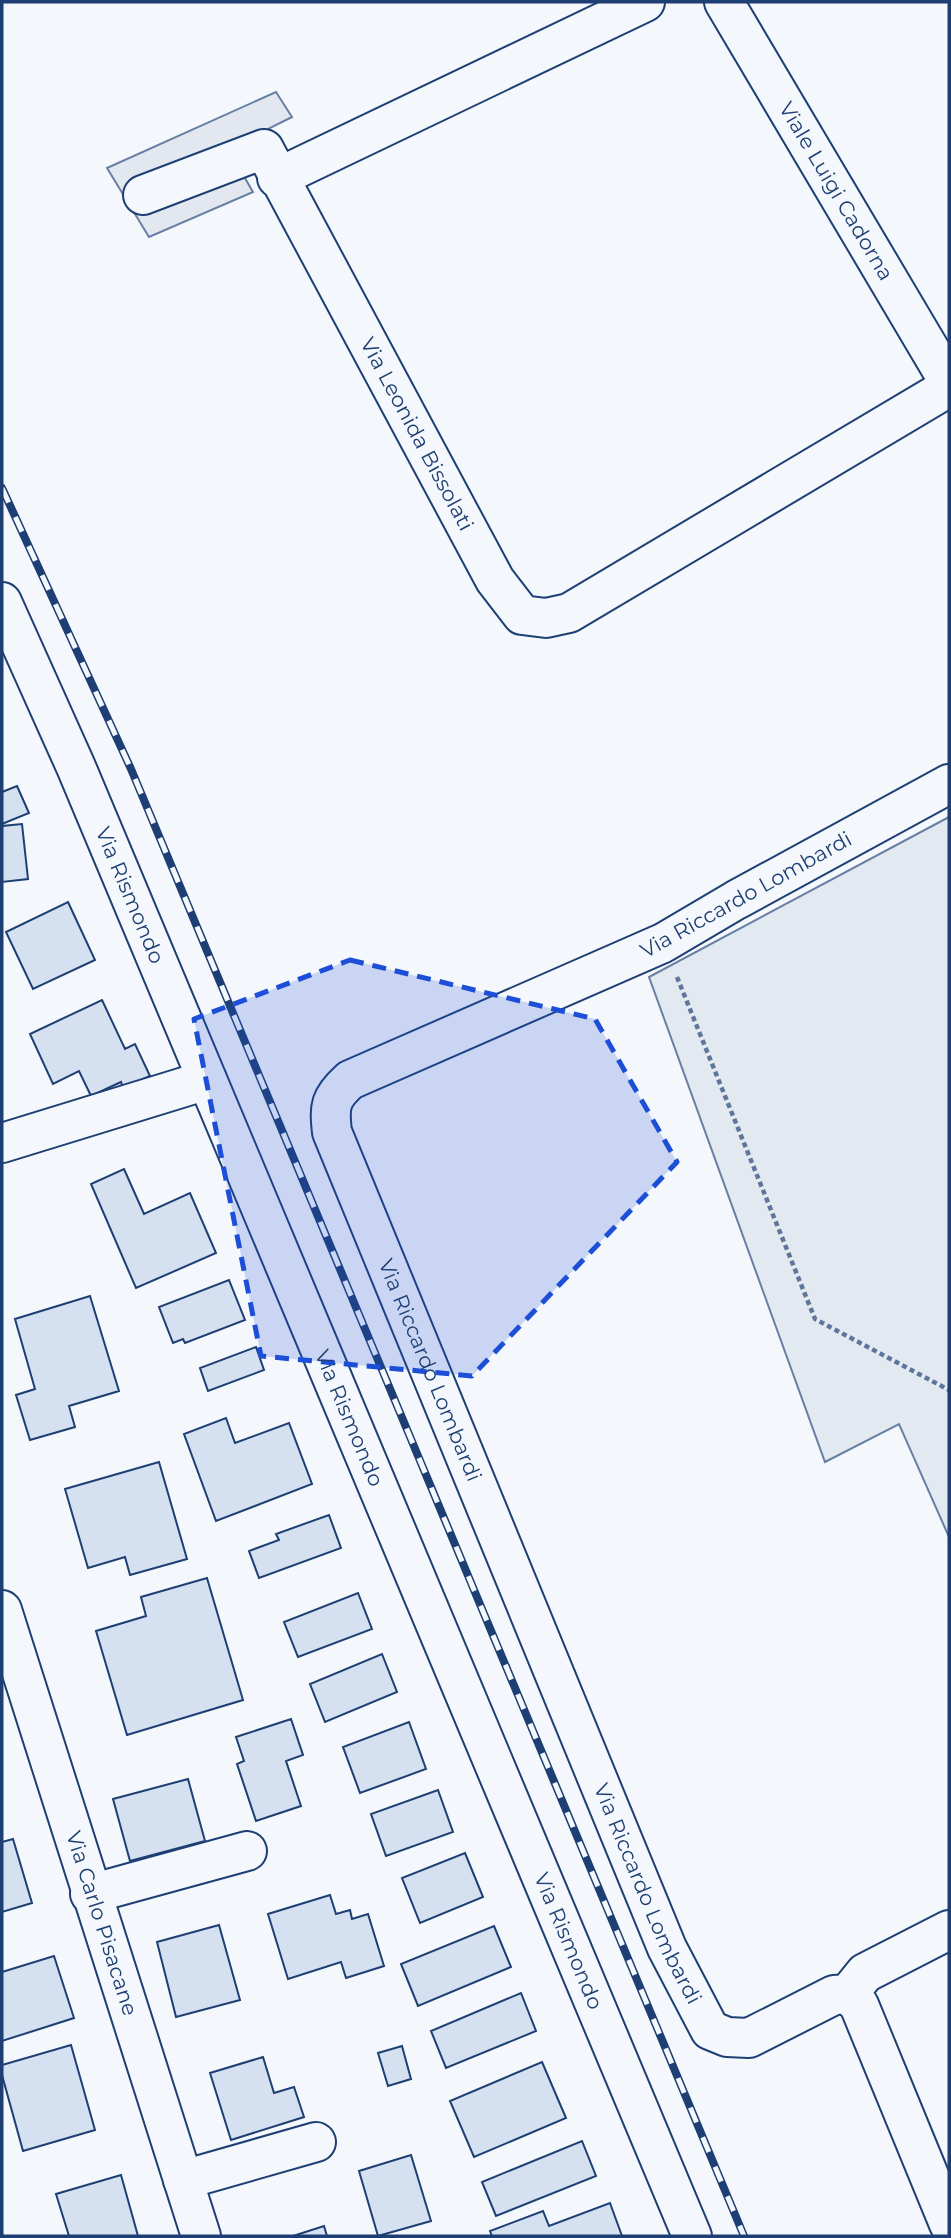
<svg xmlns="http://www.w3.org/2000/svg" width="951" height="2238" font-family="Montserrat,sans-serif">
<style>
.green{fill:#e3e9f0;stroke:#687fa3;stroke-width:2}
.parking{fill:#e3e8f0;stroke:#687fa3;stroke-width:2}
.building{fill:#d5e0f0;stroke:#1d3f73;stroke-width:2}
.lines{fill:none;stroke-linecap:round;stroke-linejoin:round}
.minor-casing{stroke:#1d3f73;stroke-width:42}
.path{stroke:#5e769c;stroke-width:4.5;stroke-dasharray:5 3.5;stroke-linecap:butt}
.minor{stroke:#f4f7fb;stroke-width:38}
.rail-casing{stroke:#1d3f73;stroke-width:8}
.rail{stroke:#f4f7fb;stroke-width:5;stroke-dasharray:16;stroke-linecap:butt}
.marked{fill:#1d4ed8;fill-opacity:0.2;stroke:#1d4ed8;stroke-width:5;stroke-dasharray:14 9;stroke-linejoin:round}
.labels{text-anchor:middle;stroke-width:5;stroke-linejoin:round;paint-order:stroke}
.street-label{font-size:21px;fill:#1d3f73;stroke:#f4f7fb}
</style>
<rect width="100%" height="100%" fill="#f4f7fb"/>
<path class="green" d="M949 817V1537L899 1424 825 1462 649 977Z"/>
<path class="parking" d="M276 92 292 117 228 149 253 192 149 237 107 168Z"/>
<path class="building" d="M17 786 29 813 2 824V792Z
M22 824 28 879 2 882V826Z
M68 902 95 960 33 989 6 932Z
M102 1000 125 1049 135 1044 150 1076 123 1088 121 1082 91 1096 79 1071 53 1084 30 1034Z
M124 1169 144 1214 190 1193 216 1253 136 1288 91 1184Z
M229 1280 245 1320 185 1343 183 1339 173 1343 159 1307Z
M90 1296 119 1391 69 1406 75 1427 30 1440 16 1395 35 1389 15 1319Z
M256 1347 264 1370 208 1391 200 1368Z
M226 1418 235 1443 289 1423 312 1484 216 1521 184 1434Z
M159 1462 187 1559 130 1575 125 1557 88 1568 65 1489Z
M329 1515 341 1548 259 1578 249 1551 279 1540 276 1534Z
M207 1578 243 1700 127 1735 96 1631 146 1616 141 1597Z
M358 1593 372 1629 298 1657 284 1622Z
M382 1654 397 1692 325 1722 310 1684Z
M291 1719 303 1755 286 1761 301 1806 256 1821 237 1764 244 1761 236 1737Z
M409 1722 426 1769 360 1793 343 1747Z
M188 1779 205 1841 130 1861 113 1799Z
M438 1790 453 1832 386 1856 371 1814Z
M13 1839 32 1903 2 1912V1842Z
M465 1853 483 1897 420 1923 402 1878Z
M330 1895 336 1914 350 1910 352 1919 368 1914 384 1966 346 1978 341 1962 288 1979 268 1914Z
M219 1925 240 2000 176 2017 157 1942Z
M494 1926 511 1967 418 2006 401 1964Z
M54 1956 74 2018 2 2041V1972Z
M521 1993 536 2031 446 2068 431 2031Z
M71 2045 95 2130 23 2151 2 2075V2065Z
M402 2046 411 2079 388 2086 378 2053Z
M263 2057 274 2093 294 2087 304 2117 231 2140 210 2073Z
M542 2062 566 2118 474 2157 450 2101Z
M582 2141 596 2176 496 2216 482 2182Z
M411 2155 431 2221 378 2236 359 2171Z
M121 2175 138 2236H69L56 2194Z
M610 2203 622 2236H492L490 2231 543 2211 549 2226Z
M324 2226 327 2236H293Z"/>
<g class="lines">
<defs>
<g id="minor">
<path id="s1" d="M724 2 949 382"/>
<path d="M277 178 645 2"/>
<path id="s2" d="M143 195 264 149 495 580 522 615 546 618 569 613 949 387"/>
<path id="s3" d="M2 602 76 767 692 2236"/>
<path id="s4" d="M949 784 736 900 663 943 350 1080C330 1098 329 1106 332 1132L667 1948 710 2030 727 2037 749 2038 834 1995 848 1994 865 1973 949 1930"/>
<path d="M2 1143 207 1080"/>
<path id="s5" d="M2 1610 201 2236"/>
<path d="M90 1894 247 1851"/>
<path d="M848 1994 859 2005 949 2224"/>
<path d="M183 2180 316 2142"/>
</g>
</defs>
<use href="#minor" class="minor-casing"/>
<path class="path" d="M677 977 815 1319 949 1390"/>
<use href="#minor" class="minor"/>
<defs>
<path id="rail" d="M2 488 131 769 744 2236"/>
</defs>
<use href="#rail" class="rail-casing"/>
<use href="#rail" class="rail"/>
</g>
<path class="marked" d="M350 960 595 1019 677 1162 472 1376 261 1356 194 1019Z"/>
<g class="labels">
<g class="street-label">
<text dy="7" stroke="none"><textPath href="#s1" startOffset="220">Viale Luigi Cadorna</textPath></text>
<text dy="7" stroke="none"><textPath href="#s2" startOffset="453">Via Leonida Bissolati</textPath></text>
<text dy="7" stroke="none"><textPath href="#s3" startOffset="320">Via Rismondo</textPath></text>
<text transform="translate(746 895) rotate(-29)" y="7">Via Riccardo Lombardi</text>
<text dy="7" stroke="none"><textPath href="#s4" startOffset="985">Via Riccardo Lombardi</textPath></text>
<text dy="7" stroke="none"><textPath href="#s3" startOffset="887">Via Rismondo</textPath></text>
<text dy="7" stroke="none"><textPath href="#s4" startOffset="1552">Via Riccardo Lombardi</textPath></text>
<text dy="7" stroke="none"><textPath href="#s5" startOffset="329">Via Carlo Pisacane</textPath></text>
<text dy="7" stroke="none"><textPath href="#s3" startOffset="1454">Via Rismondo</textPath></text>
</g>
</g>
<rect width="951" height="2238" fill="none" stroke="#1d3f73" stroke-width="7"/>
</svg>
